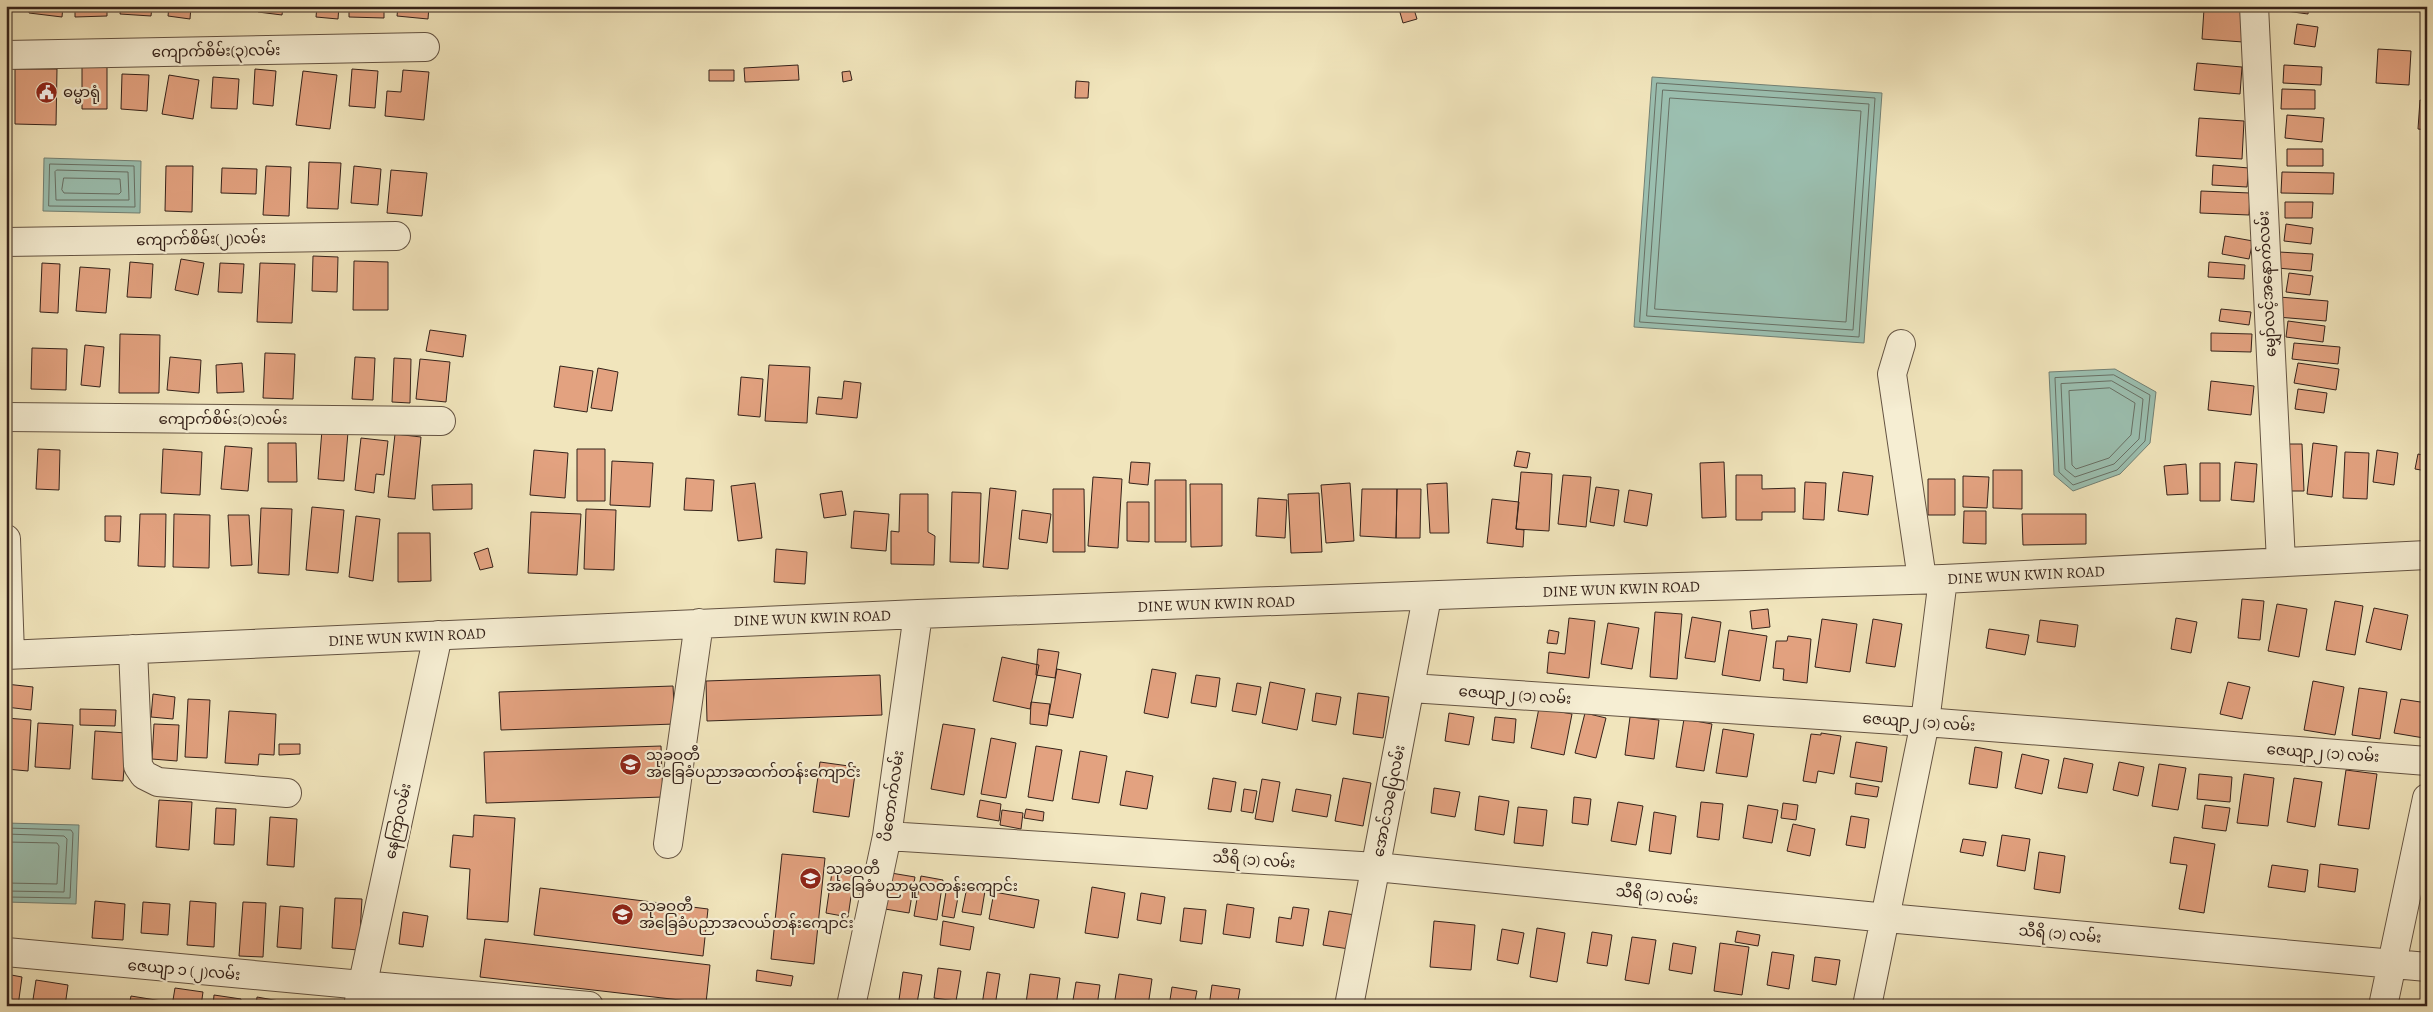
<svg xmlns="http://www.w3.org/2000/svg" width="2433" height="1012" font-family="Alegreya,'Noto Sans Myanmar',serif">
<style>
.water{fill:#9bbfb0;stroke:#728074}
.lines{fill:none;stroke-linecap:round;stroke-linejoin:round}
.shore{stroke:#687065;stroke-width:1}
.building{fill:#e3a280;stroke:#35221a}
.street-casing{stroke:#645342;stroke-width:30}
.street{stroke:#f6eed3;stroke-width:28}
.labels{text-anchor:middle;stroke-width:4.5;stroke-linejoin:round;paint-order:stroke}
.street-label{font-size:15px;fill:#35221a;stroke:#f6eed3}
.poi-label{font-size:15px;fill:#35221a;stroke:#f6eed3;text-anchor:start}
</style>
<rect width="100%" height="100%" fill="#f1e5bc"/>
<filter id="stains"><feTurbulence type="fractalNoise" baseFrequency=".004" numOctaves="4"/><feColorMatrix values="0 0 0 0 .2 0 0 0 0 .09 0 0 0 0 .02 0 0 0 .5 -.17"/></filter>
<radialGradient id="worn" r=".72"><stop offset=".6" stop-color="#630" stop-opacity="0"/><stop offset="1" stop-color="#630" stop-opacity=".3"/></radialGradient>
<path class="water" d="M1652 77 1882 93 1864 343 1634 327Z
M44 158 141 161 140 213 43 211Z
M2115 369 2156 392 2150 443 2120 474 2073 491 2054 475 2049 372Z
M6 823 79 825 76 904 6 902Z"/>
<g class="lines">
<path class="shore" d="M1657 83 1875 98 1859 337 1640 322Z
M1663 90 1869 104 1853 330 1647 316Z
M1670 98 1861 111 1846 322 1655 309Z
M50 164 134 166 135 207 49 206Z
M57 170 128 172 129 200H56L55 172Z
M64 178 120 179 121 192 119 194 64 193 62 190Z
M2114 375 2150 395 2145 441 2117 470 2073 485 2059 472 2055 378Z
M2112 381 2143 399 2139 439 2114 464 2075 477 2065 469 2061 384Z
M2110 388 2135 403 2131 435 2109 458 2076 469 2072 465 2069 391Z
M6 828 71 830 73 833 70 898 6 897
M6 834 64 836 67 839 64 892 6 891
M6 842 57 843 59 846 57 884 6 883"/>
</g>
<path class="building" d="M30 6H63L62 17 29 13Z
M75 6H107V16L75 17Z
M121 6H152L151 16 120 14Z
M169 6H191L190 19 168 16Z
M211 6H238V9Z
M259 6H283L282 15 258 12Z
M317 6H339L338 19 316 17Z
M349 6H384V18L349 17Z
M398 6H429L428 19 397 16Z
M1413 6 1417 19 1403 23 1399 9Z
M2278 6H2309L2308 14 2278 10Z
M2204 9 2245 12 2243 42 2202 39Z
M2297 24 2318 27 2315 47 2294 44Z
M2378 49 2411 51 2409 85 2376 83Z
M2197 63 2242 67 2240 94 2194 90Z
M798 65 799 80 745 82 744 68Z
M2284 65 2322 67 2321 85 2283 83Z
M82 67H107V109H82Z
M15 69H57L56 125 15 124Z
M255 69 276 71 273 106 253 104Z
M352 69 378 71 375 108 349 106Z
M403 70 429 72 424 120 385 116 387 91 401 92Z
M709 70H734V81H709Z
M303 71 337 75 330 129 296 125Z
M850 71 852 80 843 82 842 72Z
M122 74 149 75 147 111 121 109Z
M169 75 199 80 193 119 162 114Z
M213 77 239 79 237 109 211 108Z
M1076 81 1089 82 1088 98H1075Z
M2282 89 2315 90V109H2281Z
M2420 100 2427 101V130L2418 129Z
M2287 115 2324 118 2322 142 2285 138Z
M2199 118 2244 121 2242 159 2196 156Z
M2287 149H2323V166H2287Z
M309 162 341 163 338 209 307 208Z
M2213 165 2249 168 2247 187 2212 185Z
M166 166H193L192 212 165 211Z
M266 166 291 167 289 216 263 215Z
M354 166 381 169 378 205 351 203Z
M222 168 257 169 256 194 221 193Z
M391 170 427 173 422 216 387 213Z
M2282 172 2334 173 2333 194 2281 193Z
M2201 191 2250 193 2249 215 2200 213Z
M2285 202H2313L2312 218H2285Z
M2286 224 2313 228 2311 244 2284 241Z
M2225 236 2253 241 2249 259 2222 254Z
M2279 252 2313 254 2311 271 2277 268Z
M313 256 338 257 337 292 312 291Z
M181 259 204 263 198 295 175 290Z
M354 261 388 262V310H353Z
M130 262 153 264 151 298 127 297Z
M2209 262 2245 265 2244 279 2208 277Z
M42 263 60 264 58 313 40 312Z
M220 263 244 264 242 293 218 292Z
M260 263 295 264 292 323 257 322Z
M80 267 110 269 106 313 76 311Z
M2289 273 2313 276 2310 295 2286 292Z
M2279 297 2328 301 2326 321 2277 317Z
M2221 309 2251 312 2249 325 2219 321Z
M2288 321 2325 326 2323 342 2286 337Z
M430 330 466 335 463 357 426 351Z
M2211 333 2252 334 2251 352 2211 351Z
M120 334 160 335 159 393H119Z
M2294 343 2340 347 2338 364 2292 359Z
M85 345 104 347 100 387 81 385Z
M32 348 67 349 66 390 31 389Z
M265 353 295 354 293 399 263 398Z
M170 357 201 360 199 393 167 390Z
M355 357 375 358 373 400 352 399Z
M394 358 411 359 410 403 392 402Z
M420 359 450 362 446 402 416 399Z
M242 363 244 392 217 393 216 365Z
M2298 363 2339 369 2336 390 2294 383Z
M769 365 810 367 807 423 765 421Z
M560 366 593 371 587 412 554 407Z
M598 368 618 372 612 411 591 408Z
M741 377 763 379 760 417 738 415Z
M844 381 861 383 857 418 816 414 818 397 842 399Z
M2211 381 2254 386 2251 415 2208 410Z
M2298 389 2327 393 2324 413 2295 409Z
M322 430 348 432 344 481 318 479Z
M395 434 421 437 415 499 388 497Z
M361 438 388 441 384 475 376 474 374 493 355 490Z
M268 443H296L297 482H268Z
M2313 443 2337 446 2332 497 2307 494Z
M2289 444H2302L2304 491H2290Z
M225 446 252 448 248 491 221 489Z
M38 449 60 450 59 490 36 489Z
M163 449 202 452 200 495 161 493Z
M577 449H605V501H577Z
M534 450 568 453 565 498 530 495Z
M2377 450 2398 453 2394 485 2373 482Z
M1517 451 1530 453 1527 468 1514 466Z
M2345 452 2369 453 2367 499 2343 498Z
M2418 454 2427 456V471L2415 469Z
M612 461 653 463 650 507 610 505Z
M1131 462 1150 463 1148 485 1129 483Z
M1724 462 1726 517 1702 518 1700 463Z
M2235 462 2257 464 2254 502 2231 500Z
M2200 463H2220V501H2200Z
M2186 464 2188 494 2167 495 2164 466Z
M1993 470H2022V509L1993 508Z
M1521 472 1552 474 1549 531 1516 529Z
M1843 472 1873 476 1868 515 1838 511Z
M1563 475 1591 477 1586 527 1558 524Z
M1736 475H1762V489L1795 488V512H1762V520H1736Z
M1963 476 1989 477 1987 508 1963 507Z
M1093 477 1122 479 1118 548 1088 546Z
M686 478 714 480 712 511 684 510Z
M1928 479H1955V515H1928Z
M1155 480H1186V542H1155Z
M1805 482 1826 483 1824 520 1803 519Z
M755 483 762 538 738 541 731 486Z
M1350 483 1354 541 1326 543 1321 485Z
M1447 483 1449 533H1430L1427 484Z
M472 484V509L433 510 432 485Z
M1190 484H1222V546L1191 547Z
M1596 487 1619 490 1614 526 1590 522Z
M990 488 1016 491 1008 569 983 567Z
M1053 489H1084L1085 552H1053Z
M1362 489H1397L1396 538 1360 536Z
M1397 489H1421L1420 538H1396Z
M1629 490 1652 494 1647 526 1624 522Z
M842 491 846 515 824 518 820 494Z
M952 492 981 493 979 563 950 562Z
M1319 493 1322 552 1291 553 1288 494Z
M900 494H928V532L935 536 934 565 891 564V531L899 532Z
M1258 498 1287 500 1285 538 1256 536Z
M1492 499 1519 502 1516 529 1524 530 1523 547 1487 543Z
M1127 502H1149V542L1127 541Z
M312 507 344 510 338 573 306 570Z
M261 508 292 509 289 575 258 573Z
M586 509 616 510 614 570 584 569Z
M1022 510 1051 514 1047 543 1019 539Z
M854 511 889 514 886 551 851 548Z
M1964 511H1986V544L1963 543Z
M531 512 581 514 577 575 528 573Z
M140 514H166L165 567 138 566Z
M174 514 210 515 209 568 173 567Z
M2022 514H2086V544L2023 545Z
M228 515H249L252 565 231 566Z
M105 516H121L120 542 105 541Z
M356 516 380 519 373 581 349 577Z
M398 533H430L431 581 398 582Z
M488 548 493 567 480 570 474 553Z
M776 549 807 552 805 584 774 582Z
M2242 599 2264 601 2260 640 2238 638Z
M2335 601 2363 606 2355 655 2326 650Z
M2277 604 2307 609 2299 657 2268 651Z
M2374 608 2408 615 2401 650 2366 642Z
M1768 609 1770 627 1752 629 1750 611Z
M1655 612 1682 614 1677 679 1650 677Z
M1692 617 1721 622 1715 662 1685 658Z
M1569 618 1595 621 1589 678 1547 673 1549 652 1565 654Z
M2176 618 2197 622 2191 653 2171 649Z
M1822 619 1857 624 1850 672 1815 667Z
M1873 619 1902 624 1895 667 1866 663Z
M2040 620 2078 625 2075 647 2037 642Z
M1608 623 1639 628 1632 669 1601 664Z
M1989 629 2029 635 2025 655 1986 648Z
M1549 630 1559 632 1557 644 1547 643Z
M1729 630 1767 636 1760 681 1722 675Z
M1788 636 1811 639 1807 683 1783 680 1784 669 1773 668 1776 641H1787Z
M1038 649 1059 652 1055 678 1036 675Z
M1002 657 1039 665 1030 709 993 701Z
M1057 669 1081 674 1073 718 1049 714Z
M1152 669 1176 673 1168 718 1144 713Z
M880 675 882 715 707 721 706 681Z
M1196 675 1220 678 1216 707 1191 703Z
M2313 681 2344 687 2335 735 2304 730Z
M1270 682 1305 689 1297 730 1262 723Z
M2228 682 2250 687 2242 719 2220 714Z
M1237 683 1261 687 1256 715 1232 711Z
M6 684 33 687 31 710 6 707Z
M673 686 675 724 501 730 499 692Z
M2359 688 2387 692 2380 739 2352 735Z
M1316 693 1341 697 1336 725 1312 721Z
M1358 693 1389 697 1383 738 1353 734Z
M153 694 175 697 173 719 151 717Z
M188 699 210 700 207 758 185 757Z
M2401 699 2427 703 2424 738 2394 733Z
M1031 702 1050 704 1047 726 1030 724Z
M1539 708 1572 714 1564 755 1531 748Z
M80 709 116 710 115 726 80 725Z
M229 711 276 714 274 755 259 754 258 765 225 763Z
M1449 713 1474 717 1469 745 1445 741Z
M1585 713 1606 718 1596 758 1575 753Z
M1495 717 1516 719 1514 743 1492 740Z
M1630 717 1659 720 1654 759 1625 755Z
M6 718 31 720 28 771 6 769Z
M1684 719 1712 724 1704 771 1676 767Z
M38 723 73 725 70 769 35 767Z
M154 724 179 725 177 761 152 759Z
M943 724 975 729 964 795 931 789Z
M1723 729 1754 734 1747 777 1716 773Z
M95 731 127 733 123 781 92 779Z
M1821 733 1841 736 1834 774 1818 771 1816 783 1803 781 1811 734 1821 735Z
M991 738 1016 743 1006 798 981 794Z
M1856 742 1887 747 1882 782 1850 777Z
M279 744H300V754L279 755Z
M661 746 663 797 486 803 484 752Z
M1036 746 1062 750 1053 801 1028 797Z
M1975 747 2002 752 1997 788 1969 784Z
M1080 751 1107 756 1099 803 1072 799Z
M2022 754 2049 760 2042 794 2015 788Z
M2064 758 2093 764 2087 793 2058 788Z
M820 762 856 767 849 817 813 812Z
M2119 762 2144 767 2138 796 2113 790Z
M2159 764 2186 768 2178 810 2152 806Z
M2346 770 2377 774 2369 829 2338 825Z
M1126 771 1153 776 1147 809 1120 805Z
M2199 774 2232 777 2230 802 2197 799Z
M2244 774 2274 778 2268 826 2237 823Z
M1213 778 1236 782 1231 812 1208 809Z
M1343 778 1371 783 1363 826 1335 821Z
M2294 778 2322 782 2315 827 2287 822Z
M1262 779 1280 782 1273 822 1255 819Z
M1856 783 1879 787 1877 797 1855 794Z
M1434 788 1460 792 1455 817 1431 813Z
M1244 789 1257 791 1253 813 1241 811Z
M1296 789 1331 795 1327 817 1292 811Z
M1479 796 1509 801 1504 835 1475 830Z
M1574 797 1591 799 1588 825 1572 823Z
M159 800 192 802 189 850 156 847Z
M980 800 1001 804 999 821 977 817Z
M1618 802 1643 806 1636 845 1611 841Z
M1701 802 1723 804 1719 840 1697 837Z
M1783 803 1798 805 1796 820 1781 818Z
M1748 805 1778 810 1772 843 1743 838Z
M2205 805 2230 808 2226 831 2202 828Z
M1518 807 1547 810 1543 846 1514 843Z
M216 808 236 809 234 845 214 844Z
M1026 809 1044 812 1043 821 1024 818Z
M1002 810 1023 813 1021 829 1000 825Z
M1654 812 1676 816 1671 854 1649 851Z
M474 815 515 818 508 922 467 919 470 869 450 867 453 835 473 837Z
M1851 816 1869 819 1865 848 1846 845Z
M270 817 297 819 294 867 267 865Z
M1793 824 1815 829 1810 856 1787 851Z
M2002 835 2030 839 2025 871 1997 866Z
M2174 837 2215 844 2204 913 2179 909 2187 865 2170 863Z
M1963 839 1986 842 1983 856 1960 852Z
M2039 852 2065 856 2060 893 2034 889Z
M782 854 825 858 814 964 771 959Z
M2320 864 2358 869 2355 892 2318 887Z
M2272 865 2308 870 2305 892 2268 887Z
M832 872 854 876 848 917 826 913Z
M891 873 915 877 909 913 885 909Z
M921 876 943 880 937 920 914 916Z
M968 882 986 885 981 915 962 912Z
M947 886 960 887 954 918 942 916Z
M1092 887 1125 893 1118 938 1085 933Z
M540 888 708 909 703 956 534 935Z
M994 892 1039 900 1034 928 989 919Z
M1141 893 1165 897 1161 924 1137 920Z
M335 898 362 899 359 950 332 948Z
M95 901 125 904 123 940 92 938Z
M190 901 216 903 214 947 187 945Z
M143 902 170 904 168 935 141 933Z
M243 902 266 903 263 957 239 956Z
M1227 904 1254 908 1250 938 1223 934Z
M280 906 303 908 301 949 277 947Z
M1293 907 1309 909 1303 946 1276 942 1279 917 1291 919Z
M1184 908 1206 910 1202 944 1180 941Z
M1329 911 1355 915 1349 949 1323 945Z
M403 912 428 916 423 947 399 944Z
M943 921 974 927 970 950 940 945Z
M1434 921 1475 925 1471 970 1430 967Z
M1537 928 1565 933 1557 982 1530 977Z
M1502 929 1524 933 1518 964 1497 960Z
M1737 931 1760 935 1758 946 1735 942Z
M1592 932 1612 935 1607 966 1587 963Z
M1632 937 1656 940 1649 984 1625 980Z
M485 939 710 965 706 1003 480 977Z
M1673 943 1696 947 1692 974 1669 970Z
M1720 943 1749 947 1742 995 1714 991Z
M1772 952 1794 955 1789 989 1767 985Z
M1815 957 1840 960 1836 985 1812 981Z
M938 968 961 971 956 1001 934 998Z
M757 970 793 976 791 986 756 981Z
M903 972 922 975 917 1003 899 1000Z
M987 972 1000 974 995 1006 982 1005Z
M6 974 22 977 18 1006H6Z
M1030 974 1060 978 1056 1006 1026 1003Z
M1119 974 1152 979 1148 1006H1114Z
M36 980 68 985 65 1006H32Z
M1076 982 1100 985 1097 1006H1072Z
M1212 985 1240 989 1237 1006H1209Z
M1172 987 1197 991 1194 1006H1169Z
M175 988 203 992 201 1006H172Z
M214 995 241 999 240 1006H213Z
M131 996 162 1001 161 1006H129Z
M257 997 296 1004V1006H256Z
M1256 1001 1283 1005V1006H1256Z"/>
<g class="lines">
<defs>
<path id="street" d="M2254 6 2281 562
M6 55 425 47
M6 242 396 236
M1901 344 1892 374 1922 579
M6 417 441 421
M6 539 10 654
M133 649 138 766 144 775 158 782 287 793
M6 655 918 614 1576 590 1943 579 2427 555
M1411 688 1925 722 2427 761
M887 836 1376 867 1887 918 2427 967
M668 844 699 623
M6 952 589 1006
M358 1006 438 635
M851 1006 887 836 918 614
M1349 1006 1427 597
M1867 1006 1925 722 1943 579
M2383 1006 2427 798"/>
</defs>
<use href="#street" class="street-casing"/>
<use href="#street" class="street"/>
</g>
<defs>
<symbol id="civic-disc" viewBox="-11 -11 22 22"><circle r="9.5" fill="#8f2418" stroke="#f6eed3"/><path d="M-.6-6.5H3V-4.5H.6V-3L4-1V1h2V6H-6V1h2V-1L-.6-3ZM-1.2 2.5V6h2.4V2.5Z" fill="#fff"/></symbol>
<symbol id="school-disc" viewBox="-11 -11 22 22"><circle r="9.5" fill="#8f2418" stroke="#f6eed3"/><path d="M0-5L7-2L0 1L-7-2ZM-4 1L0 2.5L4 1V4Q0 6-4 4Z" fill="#fff"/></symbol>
</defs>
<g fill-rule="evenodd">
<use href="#civic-disc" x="34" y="80" width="25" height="25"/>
<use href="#school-disc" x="618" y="752" width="25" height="25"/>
<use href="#school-disc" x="798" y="866" width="25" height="25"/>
<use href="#school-disc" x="610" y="902" width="25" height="25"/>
</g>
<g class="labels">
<g class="street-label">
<text transform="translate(216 51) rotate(-1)" y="5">ကျောက်စိမ်း(၃)လမ်း</text>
<text transform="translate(201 239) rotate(-1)" y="5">ကျောက်စိမ်း(၂)လမ်း</text>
<text transform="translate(2267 284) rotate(-93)" y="5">မျှော်လင့်အနောက်လမ်း</text>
<text x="223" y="424">ကျောက်စိမ်း(၁)လမ်း</text>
<text transform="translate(2026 575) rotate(-3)" y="5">DINE WUN KWIN ROAD</text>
<text transform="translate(1621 589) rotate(-2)" y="5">DINE WUN KWIN ROAD</text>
<text transform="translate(1216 604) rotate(-2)" y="5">DINE WUN KWIN ROAD</text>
<text transform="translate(812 618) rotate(-2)" y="5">DINE WUN KWIN ROAD</text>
<text transform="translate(407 637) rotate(-3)" y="5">DINE WUN KWIN ROAD</text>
<text transform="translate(1515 695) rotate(4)" y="5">ဇေယျာ၂ (၁) လမ်း</text>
<text transform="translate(1919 722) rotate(4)" y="5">ဇေယျာ၂ (၁) လမ်း</text>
<text transform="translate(2323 753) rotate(4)" y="5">ဇေယျာ၂ (၁) လမ်း</text>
<text transform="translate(892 796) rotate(-82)" y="5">ပိတောက်လမ်း</text>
<text transform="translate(1389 801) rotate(-79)" y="5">အောင်သပြေလမ်း</text>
<text transform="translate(398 821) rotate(-78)" y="5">နေကြာလမ်း</text>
<text transform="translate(1254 860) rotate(4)" y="5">သီရိ (၁) လမ်း</text>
<text transform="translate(1657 895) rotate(6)" y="5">သီရိ (၁) လမ်း</text>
<text transform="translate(2060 934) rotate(5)" y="5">သီရိ (၁) လမ်း</text>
<text transform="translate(184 970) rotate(5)" y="5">ဇေယျာ ၁ (၂)လမ်း</text>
</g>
<g class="poi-label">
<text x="63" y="97">ဓမ္မာရုံ</text>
<text x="646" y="760">သုခဝတီ<tspan x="646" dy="17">အခြေခံပညာအထက်တန်းကျောင်း</tspan></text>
<text x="826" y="874">သုခဝတီ<tspan x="826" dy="17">အခြေခံပညာမူလတန်းကျောင်း</tspan></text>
<text x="639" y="911">သုခဝတီ<tspan x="639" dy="17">အခြေခံပညာအလယ်တန်းကျောင်း</tspan></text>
</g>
</g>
<rect width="2433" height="1012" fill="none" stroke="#f1e5bc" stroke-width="25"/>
<rect x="8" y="8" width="2418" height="997" fill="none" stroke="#35221a" stroke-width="2.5"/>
<rect x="12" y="12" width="2408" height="987" fill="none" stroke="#35221a"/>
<rect width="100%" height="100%" filter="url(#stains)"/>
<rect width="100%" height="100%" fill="url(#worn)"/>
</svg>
